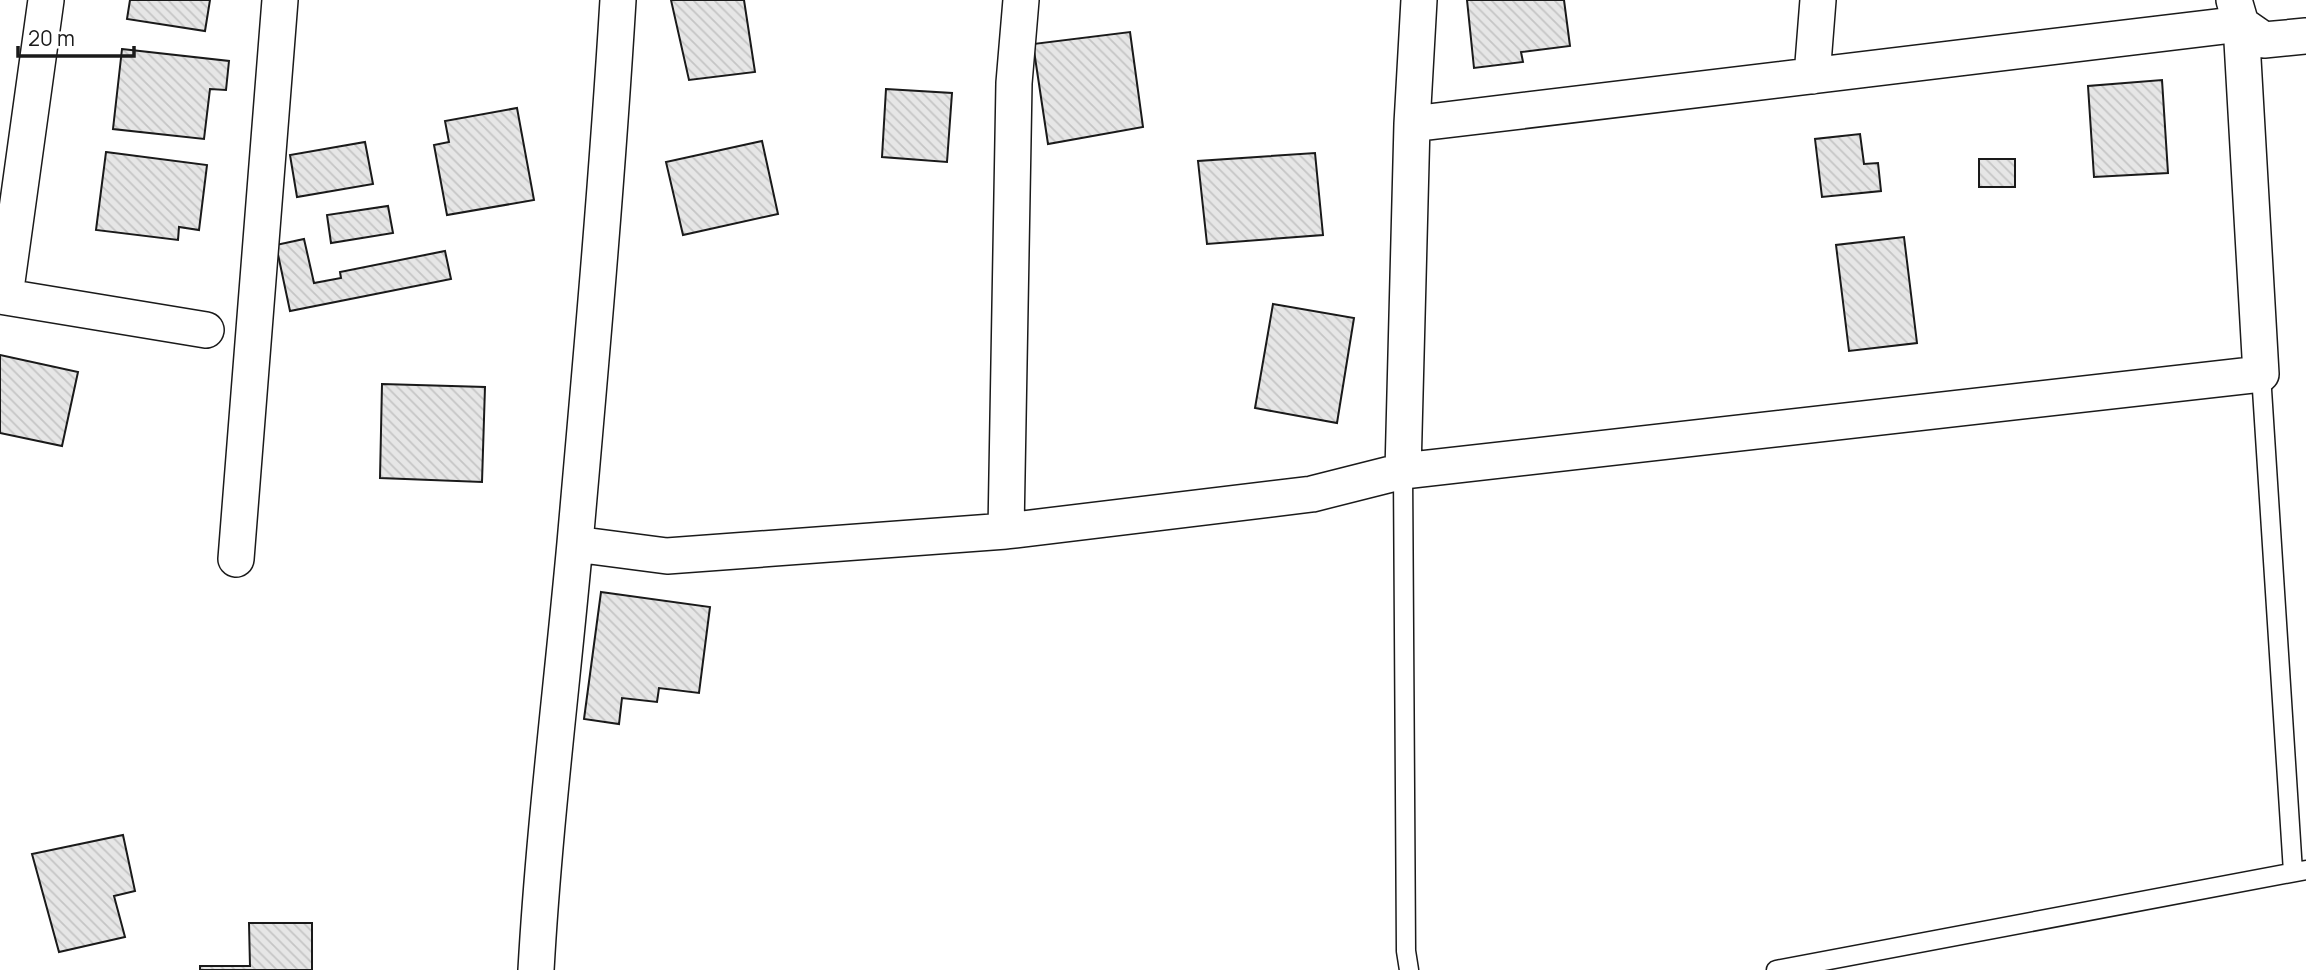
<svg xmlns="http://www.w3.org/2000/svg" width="2306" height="970" font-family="Manrope,sans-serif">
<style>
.building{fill:url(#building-back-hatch);stroke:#1a1a1a;stroke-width:2}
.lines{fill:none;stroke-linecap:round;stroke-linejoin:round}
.lane-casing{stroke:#1a1a1a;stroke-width:21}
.street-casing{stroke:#1a1a1a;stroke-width:38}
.lane{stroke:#fff;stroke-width:18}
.street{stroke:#fff;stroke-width:35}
</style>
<defs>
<pattern id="building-back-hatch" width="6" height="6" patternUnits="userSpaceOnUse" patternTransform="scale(1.75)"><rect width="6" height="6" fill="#e6e6e6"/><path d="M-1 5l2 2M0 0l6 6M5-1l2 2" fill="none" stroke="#c5c5c5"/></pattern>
</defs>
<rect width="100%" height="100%" fill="#fff"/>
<path class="building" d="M130 0H210L205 31 127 19Z
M671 0H744L755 72 689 80Z
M1467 0H1564L1570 46 1521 52 1523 62 1474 68Z
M1130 32 1143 127 1048 144 1033 44Z
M122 49 229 61 226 90 210 89 204 139 113 129Z
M2162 80 2168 173 2094 177 2088 86Z
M886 89 952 93 947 162 882 157Z
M517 108 534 200 447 215 434 145 449 142 445 121Z
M1860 134 1864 164 1878 163 1881 191 1822 197 1815 139Z
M762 141 778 214 683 235 666 162Z
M365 142 373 184 297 197 290 155Z
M106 152 207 165 199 230 179 227 178 240 96 230Z
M1315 153 1323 235 1207 244 1198 161Z
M1979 159H2015V187H1979Z
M388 206 393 233 331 243 327 215Z
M1904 237 1917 343 1849 351 1836 245Z
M304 239 314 283 341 278 340 272 445 251 451 279 290 311 276 245Z
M1273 304 1354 318 1337 423 1255 408Z
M0 355 78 372 62 446 0 433Z
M382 384 485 387 482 482 380 478Z
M601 592 710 607 699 693 659 688 657 702 622 698 619 724 584 719Z
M123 835 135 891 114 896 125 937 59 952 32 854Z
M249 923H312V970H200V966H250Z"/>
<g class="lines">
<defs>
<path id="lane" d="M2261 374 2293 872
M1403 471 1406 951 1409 970
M1776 970 2306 870"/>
<path id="street" d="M2234 0 2241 24 2264 40 2306 36
M1812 76 1818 0
M0 296 206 330
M5 296 46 0
M1403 471 1412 124 1419 0
M1006 531 1014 83 1021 0
M575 544 667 556 1006 531 1312 494 1403 471 2261 374 2241 24 1412 124
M236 559 280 0
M536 970C544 827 562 686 575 543 591 362 607 181 618 0"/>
</defs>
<use href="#lane" class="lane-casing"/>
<use href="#street" class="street-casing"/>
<use href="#lane" class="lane"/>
<use href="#street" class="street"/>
</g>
<path d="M18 46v10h116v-10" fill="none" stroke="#1a1a1a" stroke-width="3.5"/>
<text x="28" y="46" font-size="21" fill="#1a1a1a" stroke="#ffffff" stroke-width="5" paint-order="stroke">20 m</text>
</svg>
